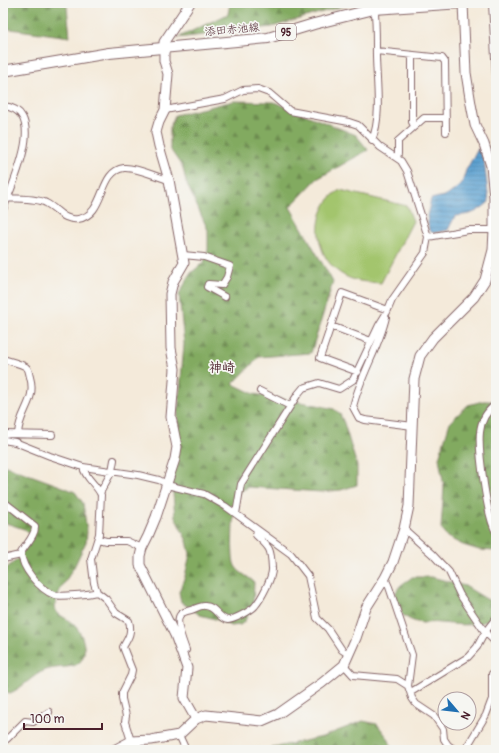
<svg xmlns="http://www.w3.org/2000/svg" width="499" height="753" font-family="Pangolin,'Klee One',sans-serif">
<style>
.grass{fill:#a3c56d;stroke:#76724c}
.forest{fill:url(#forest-firs);stroke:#666446}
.water{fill:url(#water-rules);stroke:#52607e}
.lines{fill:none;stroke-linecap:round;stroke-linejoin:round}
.street-casing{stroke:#866668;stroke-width:8}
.secondary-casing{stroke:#866668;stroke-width:11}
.primary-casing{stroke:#866668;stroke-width:12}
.street{stroke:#fff;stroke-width:6}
.secondary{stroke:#fff;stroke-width:9}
.primary{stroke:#fff;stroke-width:10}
.labels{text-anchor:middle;stroke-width:3.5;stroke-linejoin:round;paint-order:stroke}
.shield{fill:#f6f6f2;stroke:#7e6067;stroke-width:1}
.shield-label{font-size:10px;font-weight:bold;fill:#4a1f2b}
.street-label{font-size:11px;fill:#4a1f2b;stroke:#f6f6f2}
.quarter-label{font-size:13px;font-weight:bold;fill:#4a1f2b;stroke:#f6f6f2}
</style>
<defs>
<pattern id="forest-firs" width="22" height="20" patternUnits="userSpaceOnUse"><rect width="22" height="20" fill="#82aa60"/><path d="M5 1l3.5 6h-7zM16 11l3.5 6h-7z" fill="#6c8a4f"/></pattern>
<pattern id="water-rules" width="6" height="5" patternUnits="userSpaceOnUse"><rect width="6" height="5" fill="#5ba1d1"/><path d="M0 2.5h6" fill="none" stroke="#4d83aa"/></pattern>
</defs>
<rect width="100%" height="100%" fill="#f6f6f2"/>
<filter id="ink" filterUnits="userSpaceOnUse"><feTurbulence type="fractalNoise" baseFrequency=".025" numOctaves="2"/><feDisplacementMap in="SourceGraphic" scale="8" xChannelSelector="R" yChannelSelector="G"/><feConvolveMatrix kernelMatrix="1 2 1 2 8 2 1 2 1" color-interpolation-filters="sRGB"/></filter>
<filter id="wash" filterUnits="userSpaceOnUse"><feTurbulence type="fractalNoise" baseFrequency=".012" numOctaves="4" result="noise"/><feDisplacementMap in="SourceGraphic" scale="16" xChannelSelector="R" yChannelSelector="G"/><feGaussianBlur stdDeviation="0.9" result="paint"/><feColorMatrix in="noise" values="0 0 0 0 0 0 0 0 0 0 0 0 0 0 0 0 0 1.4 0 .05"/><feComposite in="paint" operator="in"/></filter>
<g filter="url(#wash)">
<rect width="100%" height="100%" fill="#f4eada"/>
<path class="grass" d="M340 190 407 206 413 221 381 283C366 282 353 282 340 273 312 254 311 207 340 190Z"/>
<path class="forest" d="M3 3H66L67 7 70 37 3 28Z
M230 3H353L272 27 177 38 228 14Z
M234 101 274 102 356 135 368 150 317 179 290 207 333 282 311 353 259 357 233 384 254 394 317 405 334 409 340 414 344 423 357 466V485L341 490 321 492 249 487C243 490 238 491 236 498 233 508 231 553 234 563 236 572 248 576 254 582L253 606 244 622 240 625 231 626 215 619 200 615 181 602 179 592 185 576 190 554 187 541 175 517 172 482 184 344 179 294 191 273 204 262 208 250V230L186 182 183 168 170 149V127L175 115Z
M483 401H491L496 405V551L479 550 463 545 447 537 441 528 444 487 439 458 450 422 468 405Z
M3 465 66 488 75 492 83 503 87 532 86 542 74 567 60 590 55 606 56 612C62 617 70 620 76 627 85 637 90 661 73 666 64 668 54 667 46 670 32 675 23 688 10 693L3 691V571L19 558 30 540 29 533 24 529 3 522Z
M412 577H432L465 586 488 600 496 602C496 610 491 620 484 622 470 627 454 624 440 623 434 622 428 623 422 623 404 621 385 604 400 586 403 583 409 580 412 577Z
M363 721 377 724 388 738 393 750H240L243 749 263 750 322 737Z"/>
<path class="water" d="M478 149 484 160 489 202C475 214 472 214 455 216L448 230 433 233 429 230 427 216 431 199 448 195 457 188 462 183 466 170Z"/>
</g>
<g filter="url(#ink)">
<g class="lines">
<defs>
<path id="street" d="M492 3 496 76
M376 51 442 58 445 62 446 132
M412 55V122L414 126
M3 106C50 110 11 186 3 210
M165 110 225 99 243 90 258 89 269 93 290 111 349 122 358 125 380 147 401 161 407 171 428 237 425 253 392 300 387 312 379 325 353 380 339 389 319 383 303 388 298 394 241 484 236 514
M372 140C383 115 375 74 376 47 376 32 376 18 374 3
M397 158 398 154V141L424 118H446
M7 198C18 199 38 198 46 203 58 209 63 221 78 219 106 215 98 171 124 168 137 167 156 177 169 180
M428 237 468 230H496
M183 255 204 257 230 266 227 277 222 285 208 284 207 287 225 297
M386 317C379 348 360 376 353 407L359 418 365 420 413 426
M331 326 371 341
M3 359C8 361 24 364 27 368 29 370 29 374 30 377 37 401 19 411 18 434
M358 372 320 358 342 293 388 310
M260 391 290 406
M496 404C487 411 481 420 480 432 478 450 487 518 496 532
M3 434 52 435
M3 440 15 442 50 456 83 467 138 475 159 480 171 486 204 494 225 506 291 554 308 576 317 618 328 629 342 650 348 654
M83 467C85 478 97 485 101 495L99 534 91 559 94 583 97 592 106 599 116 613 129 621C132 632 129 637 123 647L132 670 131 675 122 693V699L126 716 125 722 131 741
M100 493 112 471 114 460
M3 501 35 526C36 535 25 545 21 553 22 568 39 589 54 595 59 597 91 594 97 592
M404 529 432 554 449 572 460 595 485 632 496 643
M98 539 106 541H127L142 548
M3 559 21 555
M385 578 389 587 412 655 408 686 412 698 416 704 434 716 443 729 444 739 448 745 455 750
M181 652 186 650C183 642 175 621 180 615 182 612 187 611 191 610 195 609 201 605 205 606 216 606 218 619 228 620 233 620 251 611 255 606 261 599 273 577 272 568 271 548 270 548 256 535L257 530
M344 665 353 675 397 679 408 686
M411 692 468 657 477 647 485 632 496 618
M179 735 186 750
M3 740 7 739 25 721 33 722 49 712
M465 750 486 715 492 699V674"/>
<path id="secondary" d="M190 3 164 42V61L168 74 165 110 159 122 156 132 159 146 169 180 184 263 173 282 170 294 171 348 175 369 171 417 177 447 175 459 156 517 148 536 142 548 140 556V565L175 635 187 668 184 698 196 719
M114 750 131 741 151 740 179 735 196 719 206 715 262 721 278 714 322 683 344 665 356 638 366 608 385 578 393 562 404 529 409 506 414 379 420 356 433 338 474 297 485 280 493 250 494 230V197L491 166 484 144 475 125 471 104 466 73 463 3"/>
<path id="primary" d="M3 71 109 53 268 38 314 24 374 9 462 3"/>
</defs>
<use href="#street" class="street-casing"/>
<use href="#secondary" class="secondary-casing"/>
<use href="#primary" class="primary-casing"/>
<use href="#street" class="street"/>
<use href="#secondary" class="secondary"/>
<use href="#primary" class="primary"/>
</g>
</g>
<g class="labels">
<rect class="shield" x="276" y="24" width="20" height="16" rx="3"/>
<g class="shield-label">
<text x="286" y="36">95</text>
</g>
<g class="street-label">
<text transform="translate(232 29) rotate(-5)" y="4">添田赤池線</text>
</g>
<g class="quarter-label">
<text x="222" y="372">神崎</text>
</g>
</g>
<rect width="499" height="753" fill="none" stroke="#f6f6f2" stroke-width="16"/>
<g transform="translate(457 711) rotate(118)"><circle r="19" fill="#f6f6f2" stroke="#b1a0a2"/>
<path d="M0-3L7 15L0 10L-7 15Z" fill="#1f6fb2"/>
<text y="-6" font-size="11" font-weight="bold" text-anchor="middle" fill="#4a1f2b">N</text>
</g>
<path d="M24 723v6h78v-6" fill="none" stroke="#4a1f2b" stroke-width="2"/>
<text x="30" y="723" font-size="12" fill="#4a1f2b" stroke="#f6f6f2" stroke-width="3" paint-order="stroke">100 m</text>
</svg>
